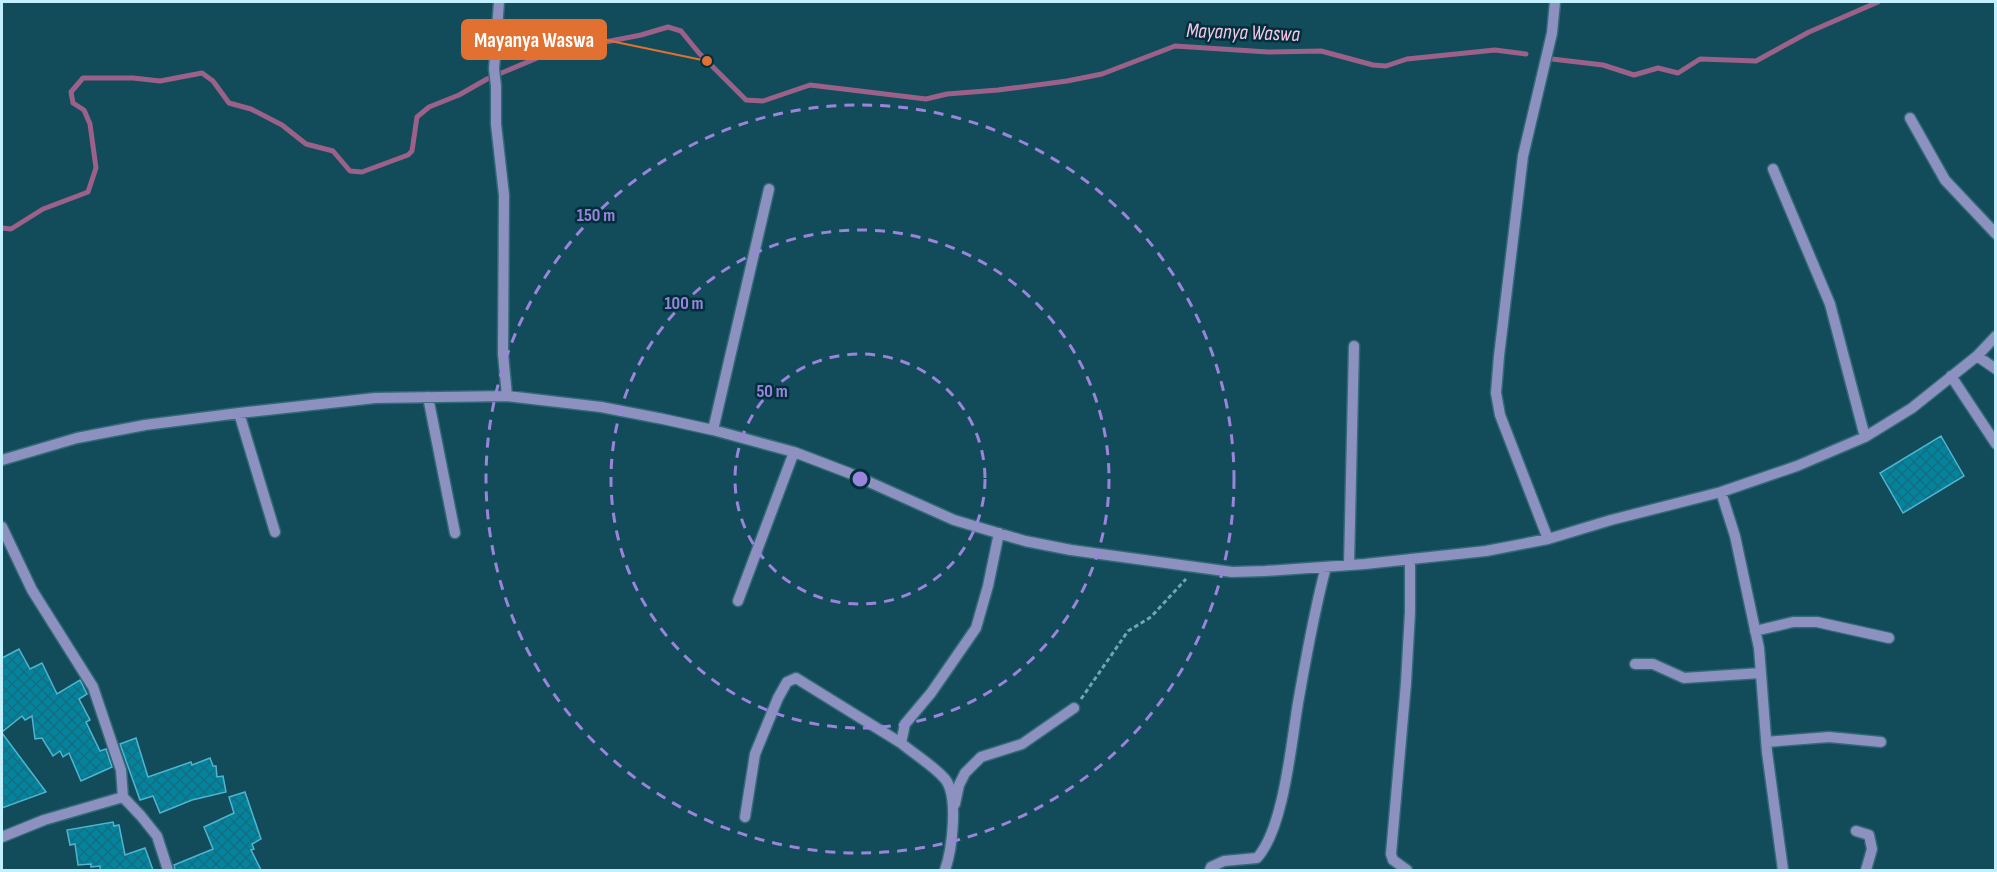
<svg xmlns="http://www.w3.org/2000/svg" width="1997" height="872" font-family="'Sofia Sans Condensed',sans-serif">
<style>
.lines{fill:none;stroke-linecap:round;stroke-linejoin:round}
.stream{stroke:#9b6189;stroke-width:5}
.building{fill:url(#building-cross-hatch);stroke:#50b5d1;stroke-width:1.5}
.minor-casing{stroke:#326977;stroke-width:13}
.path{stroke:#72a5b3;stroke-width:3;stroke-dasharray:4.5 3;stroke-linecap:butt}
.minor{stroke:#8c91bf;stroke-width:10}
.ring{fill:none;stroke:#9b84db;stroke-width:3;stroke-dasharray:10 8}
.labels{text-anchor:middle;stroke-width:5;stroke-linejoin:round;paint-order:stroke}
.water-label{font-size:21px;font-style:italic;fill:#f8c4e7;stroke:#002f3b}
.centre{fill:#9b84db;stroke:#002f3b;stroke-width:3}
.ring-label{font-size:18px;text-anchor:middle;font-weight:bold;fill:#9b84db;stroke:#002f3b;stroke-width:5;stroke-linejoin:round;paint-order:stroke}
.leader{fill:none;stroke:#e27030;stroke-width:2}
.callout-dot{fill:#e27030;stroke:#002f3b;stroke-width:2}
.callout{fill:#e27030;stroke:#e27030;stroke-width:2}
.callout-label{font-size:21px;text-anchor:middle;font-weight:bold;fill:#fff}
</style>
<defs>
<pattern id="building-cross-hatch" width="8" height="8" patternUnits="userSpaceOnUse" patternTransform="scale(1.5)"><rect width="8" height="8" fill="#02849e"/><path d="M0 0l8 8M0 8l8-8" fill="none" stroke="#186c7d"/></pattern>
</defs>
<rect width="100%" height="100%" fill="#124b59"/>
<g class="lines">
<path class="stream" d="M1552 59 1603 65 1634 75 1658 68 1678 73 1700 59 1756 61 1809 32 1878 2
M2 228 11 229 43 209 88 192 96 168 90 124 84 110 73 103 71 92 83 78H133L160 81 202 73 213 81 229 103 251 109 282 125 306 144 333 151 350 171 362 172 408 155 412 151 417 117 429 107 459 95 487 79 549 53 641 35 668 27 681 31 699 53 746 100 763 101 810 85 926 99 947 94 998 90 1067 81 1102 74 1175 46 1268 52 1321 51 1373 65 1386 66 1407 59 1495 50 1526 54"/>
</g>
<path class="building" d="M1941 436 1964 476 1903 513 1880 473Z
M19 649 30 669 42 663 57 694 80 680 87 694 79 699 90 720 86 722 100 751 106 749 112 767 81 781 69 753 63 757 60 751 53 756 42 738 35 739 32 716 25 720 22 716 2 732V658Z
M2 733 46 792 2 808Z
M136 738 148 777 191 762 192 765 210 758 213 766H216L217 777 223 776 226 792 192 800 160 813 153 796 140 800 120 744Z
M245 792 261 839 252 844 254 849 251 850 261 870H175L174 865 213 849 204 827 234 813 229 797Z
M113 822 114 826 119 825 125 855 145 848 153 870H100V866L91 867V864L78 865 75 844 70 845 67 830Z"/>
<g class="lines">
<defs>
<path id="minor" d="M499 2 494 69 496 86V124L504 195 503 354 507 396
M1910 118 1945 180 1996 234
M1773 169 1830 304 1865 437
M1977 356 1996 369
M1951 376 1996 444
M428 397 455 533
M239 413 275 532
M713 430 769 189
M2 460 77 438 145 425 239 413 375 398 507 396 601 407 663 419 713 430 794 452 849 473 954 520 1025 541 1071 550 1232 572 1265 571 1365 564 1486 551 1548 539 1611 520 1721 492 1797 466 1865 437 1912 408 1977 356 1996 336
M1721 492 1735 536 1759 648 1767 752 1783 870
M2 527 32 590 93 687 121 770 123 797 141 816 157 836 168 870
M1548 539 1500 415 1496 393 1499 356 1523 156 1552 33 1555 2
M1349 565 1354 346
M738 601 794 452
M1755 631 1793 622H1817L1889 638
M1635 664H1653L1684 678 1761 673
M1766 742 1829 737 1881 742
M955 804 959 785 965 773 981 757 1022 744 1074 708
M745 817 755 754 778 698 787 682 796 678 901 743
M1856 831 1869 835 1872 849 1866 870
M2 837 44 820 123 797
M945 870C952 850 959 796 945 779 934 766 914 754 901 743L905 724 931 693 976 628 988 586 999 533
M1210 870 1211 867 1224 861 1257 858C1284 828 1291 744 1298 703 1306 658 1314 611 1326 567
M1407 870 1393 860 1391 854 1406 683 1410 612V559"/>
</defs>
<use href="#minor" class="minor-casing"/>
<path class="path" d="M1081 699 1128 631 1151 617 1186 579"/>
<use href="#minor" class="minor"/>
</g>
<g class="ring">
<circle cx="860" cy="479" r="125"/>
<circle cx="860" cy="479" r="249"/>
<circle cx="860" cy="479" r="374"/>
</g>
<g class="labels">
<g class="water-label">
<text transform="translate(1243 32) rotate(2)" y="7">Mayanya Waswa</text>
</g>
</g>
<circle cx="860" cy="479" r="9" class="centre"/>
<g class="ring-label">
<text x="596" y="221">150 m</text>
<text x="684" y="309">100 m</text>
<text x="772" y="397">50 m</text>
</g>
<path class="leader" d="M707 61L606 40"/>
<circle class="callout-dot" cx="707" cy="61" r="6"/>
<rect class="callout" x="462" y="20" width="144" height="39" rx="6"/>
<g class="callout-label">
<text x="534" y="47">Mayanya Waswa</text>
</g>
<rect width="1997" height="872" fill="none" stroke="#c2f0fe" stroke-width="6"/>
</svg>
